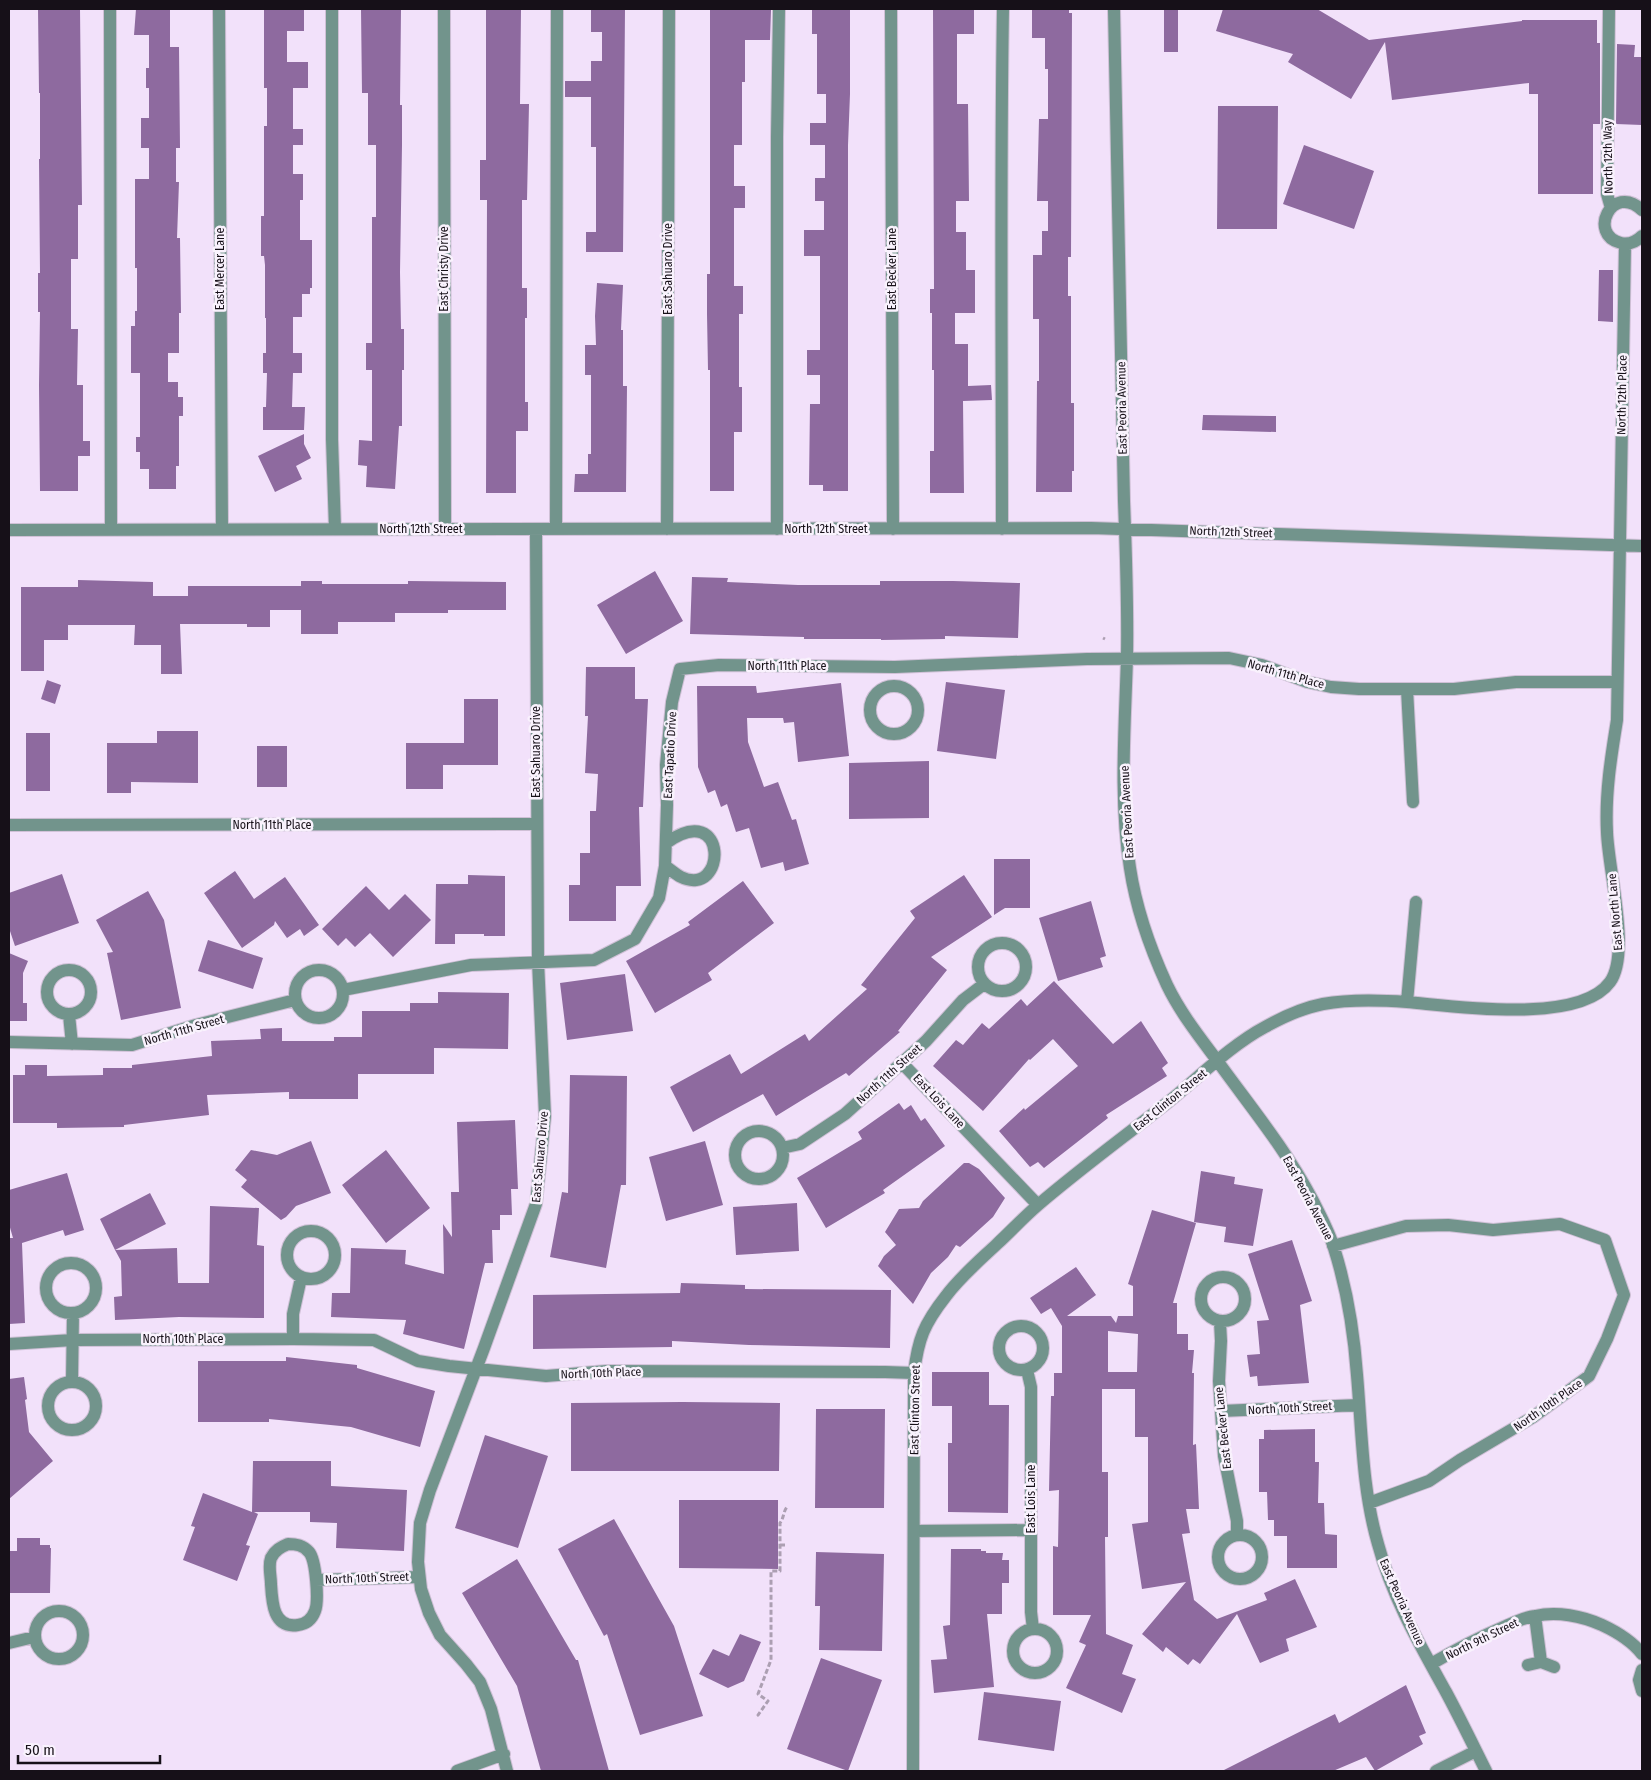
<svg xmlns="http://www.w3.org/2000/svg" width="1651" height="1780" font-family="'Fira Sans Condensed',sans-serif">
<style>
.building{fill:#8e6a9f;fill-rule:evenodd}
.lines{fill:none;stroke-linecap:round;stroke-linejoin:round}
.minor-casing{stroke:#cfc0d6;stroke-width:14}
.path{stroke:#ac9fb2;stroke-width:3;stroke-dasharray:5 2.5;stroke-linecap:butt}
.minor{stroke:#72948c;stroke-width:12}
.labels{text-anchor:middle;stroke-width:5;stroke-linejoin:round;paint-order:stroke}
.street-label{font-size:12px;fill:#161018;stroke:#f9f2fd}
</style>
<rect width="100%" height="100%" fill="#f2e1fa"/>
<path class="building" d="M38 9H80L82 205H78V259H71V329H78L77 385H83V441H90V456H78V491H40L39 385 40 312H38V273H40L39 159H40V93H39Z
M136 9H170V47H179L180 148H176V182H179L177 238H180L181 313H179V353H168V382H178V397H183V416H179V466H176V489H149V469H140V452H136V437H140V373H131V326H135V311H137V268H135V179H149V148H141V118H149V88H146V68H149V35H134Z
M264 9H304V31H287V62H308V88H293V129H303V145H293V174H303V200H300V240H312V288H310V294H302V317H293V353H302V373H293L292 407H305L304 430H263V407H266L267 373H263V353H266V318H265V265L264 256H261V216H264V126H267V88H264Z
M361 9H401L400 105H402V145L400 272 401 329H404V370H402V426H399L395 489 366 487 367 466 358 465 359 440 372 441V370H366V343H372V217H376V145H368V93H362Z
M486 9H521L520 104H529L527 200H522V288H527V318H525V402H528V431H516V493H486L487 200H480V160H486Z
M591 9H625L623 252H586V232H596V147H591V97H565V81H591V61H602V32H591Z
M710 9 771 10 770 40H745V82H742V145H734V186H745V208H734V286H743V314H739V387H742V432H734V491H710V370H708L707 314V274H710Z
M812 9H850V94L848 145V491H823V485H809L810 404H820V375H807V350H820V256H804V230H824V201H815V178H825V145H810V123H826V94H817V34H812Z
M933 9H974V34H957V104H968L969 201H956V232H966V270H975V313H955V344H968V386L991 385 992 400 963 401 964 493H930V451H934V370H932V313H930V289H934Z
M1032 9H1069V13H1072L1071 257H1068V296H1071V403H1074V471H1072V492H1036L1037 381H1039V319H1033V255H1042V231H1048V201H1037L1039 119H1048V69H1045V38H1032Z
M1164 9H1178V52H1164Z
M1223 9H1317L1369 40 1522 21V20H1597V43H1600V124H1593V194H1538V94H1529V83L1392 100 1385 42 1351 99 1288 62 1293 54 1216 31Z
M1617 44 1635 45 1634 57H1642V125L1616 124Z
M1218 106H1278L1277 229H1217Z
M1304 145 1374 171 1354 229 1283 204Z
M1599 270H1613V322L1598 321Z
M597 283 623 285 621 330H623V386H627L626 492H574L575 474H588V454H591V375H585V345H596L595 316Z
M1203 415 1276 416V432L1202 430Z
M304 434V444L311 458 296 466 302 479 275 492 258 456Z
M655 571 683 621 626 654 597 605Z
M692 577 728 578 727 582 798 585H880V581H953L1020 583 1018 638 945 636V639L881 640V639H804V637L690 634Z
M78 580 153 582V596H188V586H301V581H322V584H408V581L506 582V610H448V613H395V622H338V634H301V610H270V627H247V624H180L182 674H161V645H134L135 625H68V640H44V671H21V587H78Z
M586 667H635V699H648L643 807H639L641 886H616V921H569V885H580V853H590V811H596L598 774 585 773 588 716H585Z
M47 680 61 685 55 704 41 699Z
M946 682 1005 690 996 759 937 751Z
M841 683 849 756 798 762 794 722 784 723 783 718H747L748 742 764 787 778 782 792 820 796 819 809 864 785 871 783 862 761 868 749 828 736 832 727 804 721 807 715 790 708 793 698 767 697 686H756L757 693Z
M464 699H498V765H443V789H406V743H464Z
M157 731H198V783L131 782V793H107V743H157Z
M26 733H50V791H26Z
M257 746H287V787H257Z
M929 761V818L849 819V763Z
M994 859H1030V908H1005L994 915Z
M235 871 254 899 285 877 319 925 304 936 300 929 287 938 275 921 274 925 242 948 204 893Z
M62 874 79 923 15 946 9 928V893Z
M468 875 505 876V936H484V934H455V944H435L436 884H468Z
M964 875 992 917 931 957 947 970 898 1031 900 1032 849 1076 846 1073 776 1116 763 1094 693 1132 670 1087 730 1054 741 1074 805 1034 809 1041 867 989 861 985 915 918 910 911Z
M743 881 774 923 708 973 712 980 655 1013 626 961 690 925 688 922Z
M366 886 389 910 405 894 431 920 393 957 370 933 355 947 346 938 338 946 322 929Z
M148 891 164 920 181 1008 121 1020 107 953 113 952 96 920Z
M1091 901 1106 956 1100 958 1103 967 1058 981 1039 918Z
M208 940 263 958 253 989 198 971Z
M9 953 28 961 23 973V1003H27V1021H9Z
M625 974 633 1031 567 1040 560 983Z
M1054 981 1113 1044 1141 1021 1168 1063 1162 1068 1167 1076 1106 1115 1108 1118 1044 1168 1038 1162 1030 1167 999 1131 1024 1108 1025 1110 1078 1066 1053 1039 1030 1060 1029 1059 983 1111 933 1066 956 1040 963 1045 982 1023 989 1029 1021 999 1027 1006Z
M438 992 509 993 508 1049 434 1048V1074H358V1099H289V1092L207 1095 209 1115 124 1125V1127L57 1128V1123H13V1075H25V1065H47V1076L103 1075V1068H132V1065L212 1056 211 1041 261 1039 260 1029 282 1028V1041H334V1037H362V1011H410V1003H438Z
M570 1075 627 1076 626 1185H621L606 1268 550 1257 562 1192 568 1193Z
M899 1103 904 1110 911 1105 921 1121 925 1118 945 1146 883 1190 885 1193 826 1228 797 1178 862 1139 858 1132Z
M515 1120 518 1189H511L512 1215H500V1230H492L493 1263H485L464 1349 403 1334 406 1320 331 1317 332 1293H350L351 1248 406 1250 405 1264 444 1274 443 1224 452 1237 451 1192H459L457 1122Z
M311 1141 331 1193 296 1206 286 1217 281 1220 241 1187 247 1180 235 1170 251 1150 277 1155Z
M705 1141 723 1205 666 1221 649 1157Z
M386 1150 430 1208 386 1243 342 1185Z
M964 1163H969L979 1169 1005 1198 993 1217 960 1247 956 1245 948 1257 931 1273 913 1304 878 1266 884 1256 896 1245 885 1232 899 1209 919 1208 923 1201Z
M1201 1171 1235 1177 1234 1184 1263 1189 1253 1246 1224 1242 1226 1227 1194 1222Z
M67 1173 84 1230 65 1236 63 1230 22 1243 25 1323 9 1324V1238H13L9 1224V1190Z
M150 1193 166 1224 115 1250 100 1219Z
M797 1203 799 1251 736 1255 733 1207Z
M210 1206 259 1208 257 1245 264 1246V1318L179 1317 115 1320 114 1297 122 1296 121 1261 115 1250 177 1248 178 1283H209Z
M1152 1210 1196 1223 1173 1303H1177V1334H1188V1350H1194L1192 1373H1194L1193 1445 1196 1444 1199 1509H1186L1190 1533 1182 1534 1194 1600 1217 1619 1267 1600 1264 1593 1295 1579 1317 1627 1286 1639 1289 1651 1260 1663 1237 1614 1200 1664 1193 1659 1188 1665 1166 1647 1163 1652 1142 1634 1186 1582 1142 1589 1132 1524 1148 1522V1437H1135V1389H1102V1472H1108V1537H1105L1106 1634 1133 1645 1122 1674 1136 1679 1122 1713 1066 1688 1086 1645 1079 1642 1091 1615H1053V1546L1058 1547 1059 1490 1049 1491 1051 1396H1054V1373H1062V1326L1051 1308 1041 1314 1030 1298 1076 1267 1096 1295 1067 1316H1111L1116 1323 1118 1316H1133V1286L1128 1284ZM1108 1331 1138 1334 1137 1372H1108Z
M1292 1240 1312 1301 1300 1305 1309 1383 1258 1386 1257 1376 1250 1377 1247 1355 1260 1354 1257 1321 1269 1320 1248 1254Z
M681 1283 745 1285V1289L891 1290 890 1348 749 1345 672 1341V1347L533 1349V1295L680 1293Z
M286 1357 357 1365V1368L435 1391 420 1447 351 1427 269 1419V1422H198V1361H286Z
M932 1372H989V1405H1009L1008 1513 948 1512V1443H952V1406H932Z
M24 1377 27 1399 25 1400 29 1432 53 1461 9 1499V1379Z
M682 1402 780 1403 779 1471H571V1403Z
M816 1409H885L884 1508H815Z
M1315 1429V1462H1319L1318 1503H1324L1325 1534 1337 1535V1568H1287V1536H1274V1520H1268L1267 1492H1259V1439H1264V1430Z
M485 1435 548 1456 518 1548 455 1528Z
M253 1461H331V1486L407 1490 404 1551 336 1548 337 1523 310 1522V1512H254L258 1514 246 1545 250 1546 237 1581 183 1560 195 1527 191 1526 203 1493 252 1512Z
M679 1500H778V1569L679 1568Z
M614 1519 674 1626 703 1716 640 1735 607 1634 604 1636 558 1549Z
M17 1538H40V1545H50V1548H51L50 1593H9V1551H17Z
M951 1549H981V1551H986V1553H1003L1002 1560H1009V1583H1002V1614H987L994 1687 934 1693 931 1660 947 1659 943 1626 950 1625Z
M816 1552 884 1554 882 1651 819 1650 820 1606H815Z
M517 1559 576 1660H578L609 1771H541L517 1686 462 1593Z
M740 1634 761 1642 744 1681 728 1688 699 1674 713 1649 729 1656Z
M821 1658 882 1680 848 1771 787 1749Z
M1406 1685 1426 1733 1419 1736 1423 1744 1375 1771 1366 1757 1333 1771H1222L1335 1714 1339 1723Z
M984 1692 1061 1701 1054 1751 978 1740Z"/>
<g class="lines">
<defs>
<path id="minor" d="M110 9 111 530
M219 9 222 529
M332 9V439L335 529
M444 9 445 529
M891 9 893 529
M1114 9 1124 501C1126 553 1128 605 1127 657 1125 727 1119 799 1130 868 1136 908 1150 948 1167 985 1180 1012 1198 1035 1216 1059 1249 1105 1285 1148 1312 1199 1320 1215 1329 1231 1334 1248 1347 1289 1354 1333 1357 1375 1362 1432 1362 1489 1378 1544 1392 1597 1420 1645 1446 1692 1460 1718 1473 1745 1486 1771
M1609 9 1607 194 1611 208
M1642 210C1612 182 1587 235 1621 243 1630 245 1636 242 1642 236
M556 529 557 9
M667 529 669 9
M777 529V137L779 9
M1002 529C1002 355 1000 182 1003 9
M9 530 1091 528 1642 546
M870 710a24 24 0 1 1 48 0a24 24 0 1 1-48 0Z
M1407 689 1413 802
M9 825 536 824
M665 866C670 869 675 874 681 877 727 899 729 798 666 843
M978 967a24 24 0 1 1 48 0a24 24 0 1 1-48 0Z
M295 994a24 24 0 1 1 48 0a24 24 0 1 1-48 0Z
M47 992a22 22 0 1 1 44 0a22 22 0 1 1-44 0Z
M343 990 471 965 594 960 635 939 659 898 665 866 667 805 666 765 672 702 680 669 719 665 895 667 1087 659 1229 658 1262 665 1307 682 1331 687 1359 689H1454L1516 682H1617
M1407 1002 1416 902
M69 1015 72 1044
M9 1042 132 1045 196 1025 295 1000
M901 1062 1038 1205
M735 1155a24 24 0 1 1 48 0a24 24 0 1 1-48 0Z
M782 1148 800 1144 845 1114 926 1041 963 1000 984 984
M287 1255a24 24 0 1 1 48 0a24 24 0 1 1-48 0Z
M1333 1246 1406 1226 1448 1225 1493 1230 1560 1224 1605 1240 1624 1295 1607 1339 1589 1376 1533 1417 1460 1460 1429 1481 1369 1503
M46 1288a25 25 0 1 1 50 0a25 25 0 1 1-50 0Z
M1201 1299a22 22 0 1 1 44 0a22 22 0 1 1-44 0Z
M1220 1322 1221 1341 1219 1381 1224 1456 1237 1521V1535
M999 1348a22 22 0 1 1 44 0a22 22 0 1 1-44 0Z
M293 1339V1314L301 1278
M9 1344 73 1340 293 1339 374 1340 418 1361 449 1366 546 1376 607 1371 885 1372 914 1373
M1027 1370 1031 1387V1612L1033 1629
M72 1381 73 1313
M48 1406a24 24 0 1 1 48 0a24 24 0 1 1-48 0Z
M1221 1411 1359 1405
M914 1531 1031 1530
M1218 1557a22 22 0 1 1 44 0a22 22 0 1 1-44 0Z
M288 1544C296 1544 303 1545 309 1552 316 1560 319 1601 315 1611 312 1619 306 1624 298 1625 273 1629 272 1602 271 1584 271 1576 268 1566 271 1558 275 1550 281 1547 288 1544Z
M316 1580 419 1577
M35 1635a24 24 0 1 1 48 0a24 24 0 1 1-48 0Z
M1535 1616 1541 1662 1554 1667
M1013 1651a22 22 0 1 1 44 0a22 22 0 1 1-44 0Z
M9 1643 34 1637
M1431 1664C1455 1650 1480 1637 1506 1626 1515 1622 1525 1617 1535 1616 1557 1611 1582 1616 1602 1625 1617 1632 1632 1641 1642 1654
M1528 1665 1541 1662
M1642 1670 1639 1680 1642 1691
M457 1771 504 1754
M507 1771 491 1709 480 1682 466 1664 440 1635 429 1613 421 1589 418 1562 420 1523 430 1490 484 1348 536 1204 545 1116 538 961 536 529
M913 1771 914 1373C918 1339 924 1324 946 1296 960 1277 979 1261 997 1244 1011 1231 1024 1217 1038 1205 1080 1169 1124 1137 1167 1103 1197 1079 1231 1045 1265 1027 1283 1017 1302 1008 1323 1004 1350 999 1379 1000 1407 1002 1454 1006 1579 1025 1610 982 1631 953 1608 869 1607 832 1605 794 1611 757 1617 720L1625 244
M1436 1771 1476 1751"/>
</defs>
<use href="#minor" class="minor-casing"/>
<path class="path" d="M1103 638 1105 639
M780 1545H787
M759 1716 758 1715 768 1701 758 1694 771 1660V1571H780V1523C784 1518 783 1512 787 1507"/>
<use href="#minor" class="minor"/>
</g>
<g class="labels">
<g class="street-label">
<text transform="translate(1608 157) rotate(-91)" y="4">North 12th Way</text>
<text transform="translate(220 269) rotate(-90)" y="4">East Mercer Lane</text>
<text transform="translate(444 269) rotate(-90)" y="4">East Christy Drive</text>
<text transform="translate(668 269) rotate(-90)" y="4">East Sahuaro Drive</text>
<text transform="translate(892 269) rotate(-90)" y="4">East Becker Lane</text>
<text transform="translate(1622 395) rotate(-89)" y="4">North 12th Place</text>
<text transform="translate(1122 408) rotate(-91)" y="4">East Peoria Avenue</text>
<text x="421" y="533">North 12th Street</text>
<text x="826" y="533">North 12th Street</text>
<text transform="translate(1231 532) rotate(2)" y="4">North 12th Street</text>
<text x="787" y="670">North 11th Place</text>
<text transform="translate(1286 674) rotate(16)" y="4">North 11th Place</text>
<text transform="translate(536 752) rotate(-90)" y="4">East Sahuaro Drive</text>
<text transform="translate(670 755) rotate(-87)" y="4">East Tapatio Drive</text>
<text transform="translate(1127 812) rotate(-93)" y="4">East Peoria Avenue</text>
<text x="272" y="829">North 11th Place</text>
<text transform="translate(1615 912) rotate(-95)" y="4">East North Lane</text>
<text transform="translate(184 1030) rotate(-16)" y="4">North 11th Street</text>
<text transform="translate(889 1074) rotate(-42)" y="4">North 11th Street</text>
<text transform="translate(1170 1100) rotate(-39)" y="4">East Clinton Street</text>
<text transform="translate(939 1101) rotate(47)" y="4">East Lois Lane</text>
<text transform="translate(540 1157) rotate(-85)" y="4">East Sahuaro Drive</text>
<text transform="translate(1308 1198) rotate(62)" y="4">East Peoria Avenue</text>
<text x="183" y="1343">North 10th Place</text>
<text transform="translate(601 1373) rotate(-2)" y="4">North 10th Place</text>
<text transform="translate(1548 1405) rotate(-35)" y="4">North 10th Place</text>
<text transform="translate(1290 1408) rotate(-3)" y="4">North 10th Street</text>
<text transform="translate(915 1410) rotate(-89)" y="4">East Clinton Street</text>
<text transform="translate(1223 1428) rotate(-96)" y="4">East Becker Lane</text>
<text transform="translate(1031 1499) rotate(-90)" y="4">East Lois Lane</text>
<text transform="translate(367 1578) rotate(-2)" y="4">North 10th Street</text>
<text transform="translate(1402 1602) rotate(66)" y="4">East Peoria Avenue</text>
<text transform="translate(1482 1639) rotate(-26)" y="4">North 9th Street</text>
</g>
</g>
<rect width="1651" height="1780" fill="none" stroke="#161018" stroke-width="20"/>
<path d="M18 1755v8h142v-8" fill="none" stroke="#161018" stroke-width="2.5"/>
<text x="25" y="1755" font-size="15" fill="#161018" stroke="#f9f2fd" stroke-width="4" paint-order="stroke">50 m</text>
</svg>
